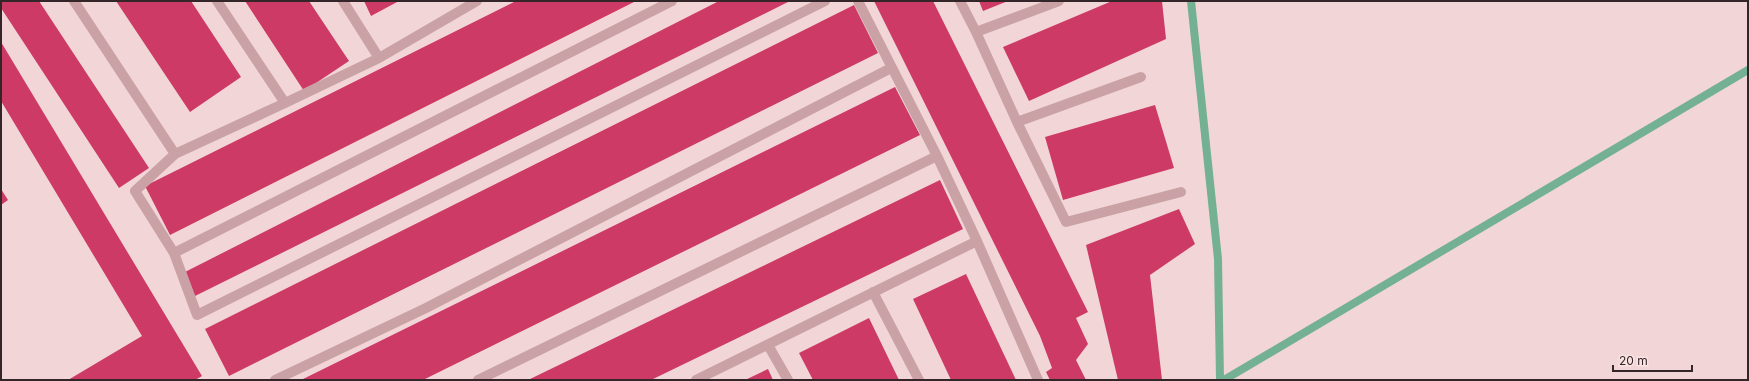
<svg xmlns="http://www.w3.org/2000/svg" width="1749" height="381" font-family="Inter,sans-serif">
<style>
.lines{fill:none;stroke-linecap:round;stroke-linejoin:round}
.stream{stroke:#74b092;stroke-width:8}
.building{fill:#cd3a66}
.lane{stroke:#caa2a5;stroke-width:10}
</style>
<rect width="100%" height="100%" fill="#f2d6d7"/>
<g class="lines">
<path class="stream" d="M1191 1 1218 259 1220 380
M1224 380 1748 70"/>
</g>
<path class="building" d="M1 1H39L149 168 119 188 1 8Z
M116 1H191L241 77 190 112Z
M245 1H309L349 61 304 91Z
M364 1H399L371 16Z
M516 1H636L170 235 145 186Z
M719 1H790L195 296 185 272Z
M874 1H933L1088 312 1076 318 1088 344 1076 360 1086 380H1050L1046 372 1052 368 1040 336Z
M979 1H1008L983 11Z
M1112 1H1162L1166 39 1029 101 1003 47Z
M854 5 878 53 229 376 205 329Z
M1 42 202 376 195 380H68L142 336 1 101Z
M895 87 920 135 423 380H301Z
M1155 105 1174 168 1063 200 1045 137Z
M940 180 963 229 651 380H528Z
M1 189 8 200 1 205Z
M1179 209 1195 244 1150 275 1162 380H1118L1086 245Z
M966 274 1016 380H951L913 299Z
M869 318 899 380H813L799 353Z
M768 369 773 380H745Z"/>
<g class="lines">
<path class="lane" d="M74 1 175 154
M217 1 285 103 175 154 135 191 174 253 197 315 825 1
M343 1 379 58 477 1
M858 1 937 156 977 241 1038 380
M960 1 976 32 1059 1
M976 32 1017 122 1141 77
M285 103 379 58
M1017 122 1066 222 1181 192
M174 253 672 1
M873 292 919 380
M768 345 788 380
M275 380 426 308 891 68
M478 380 937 156
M696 380 977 241"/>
</g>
<rect width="1749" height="381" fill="none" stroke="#342528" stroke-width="4"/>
<path d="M1613 365v6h79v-6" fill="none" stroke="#342528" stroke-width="2"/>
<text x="1619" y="365" font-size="12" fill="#342528" stroke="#fae3e3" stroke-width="3" paint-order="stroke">20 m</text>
</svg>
